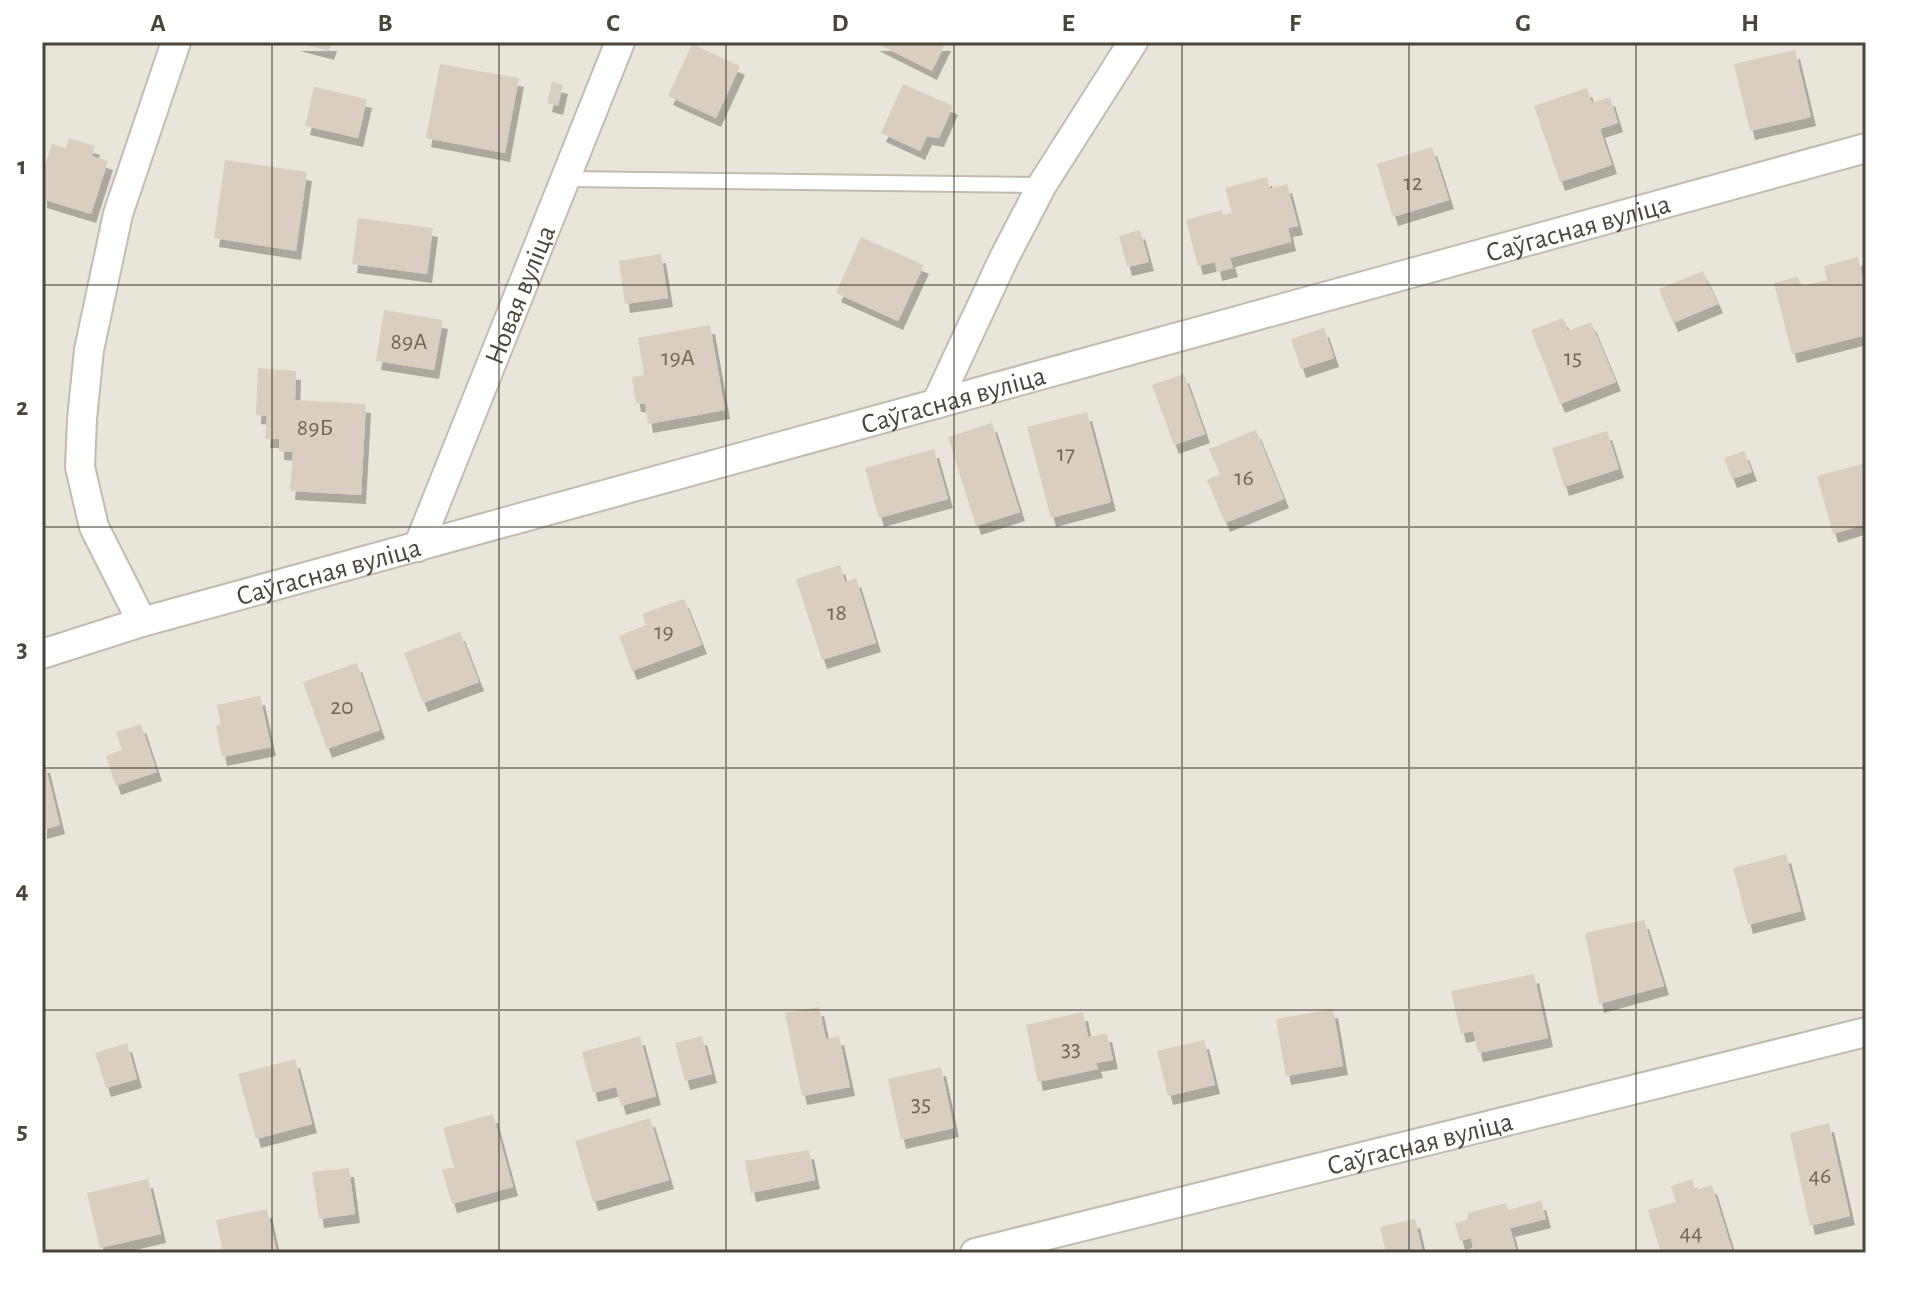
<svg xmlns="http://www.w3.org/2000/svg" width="1908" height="1295" font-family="'Alegreya Sans',sans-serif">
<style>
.residential{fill:#eae5da}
.building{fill:#d8cfc1;filter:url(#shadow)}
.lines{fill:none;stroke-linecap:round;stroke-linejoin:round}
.lane-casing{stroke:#c2bbae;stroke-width:18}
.street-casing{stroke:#c2bbae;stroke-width:32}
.lane{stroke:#fff;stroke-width:14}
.street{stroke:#fff;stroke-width:28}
.grid{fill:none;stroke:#4b4439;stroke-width:2;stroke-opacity:0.55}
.labels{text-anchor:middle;stroke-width:6;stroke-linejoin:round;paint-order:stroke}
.number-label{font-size:24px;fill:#6e675b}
.street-label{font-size:28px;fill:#4b4439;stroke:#fff}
.neatline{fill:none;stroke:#4b4439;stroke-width:3}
.grid-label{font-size:26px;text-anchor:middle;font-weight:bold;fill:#4b4439}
</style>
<defs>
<filter id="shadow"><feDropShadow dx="5" dy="9" stdDeviation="0" flood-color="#0004"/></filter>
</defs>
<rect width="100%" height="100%" fill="#f6f3ec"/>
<path class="residential" d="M42 42H1866V1253H42Z"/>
<path class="building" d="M295 42H332L329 51Z
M874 42H946L932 71Z
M692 44 740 66 716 118 668 96Z
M1795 50 1811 117 1750 131 1734 64Z
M440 64 519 78 505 153 426 138Z
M552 82 563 85 558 106 547 103Z
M903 84 953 106 939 138 927 136 920 151 881 133Z
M314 87 367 99 358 138 305 126Z
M1587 88 1592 103 1610 97 1618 123 1600 129 1612 165 1560 182 1534 106Z
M69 138 95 146 92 156 108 161 91 214 42 199V175L52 144 66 148Z
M1432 147 1449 200 1393 217 1377 164Z
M225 160 307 172 296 251 214 238Z
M1267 177 1270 189 1287 184 1298 226 1288 228 1291 242 1230 258 1233 268 1217 272 1215 262 1198 266 1186 220 1222 210 1223 215 1232 213 1225 188Z
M358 218 433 228 427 274 352 264Z
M1140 230 1149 262 1127 267 1119 236Z
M861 237 924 265 898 321 836 293Z
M661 254 668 298 625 304 619 261Z
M1858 257 1866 290V335L1792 354 1774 283 1797 277 1803 286 1827 280 1824 266Z
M1703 271 1718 304 1673 323 1659 289Z
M384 310 443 320 434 370 376 361Z
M1563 318 1568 331 1591 322 1616 382 1560 404 1531 330Z
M710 325 725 410 648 424 645 404 636 403 632 377 644 375 638 338Z
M1324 328 1334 358 1301 369 1291 339Z
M258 368 296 371 295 400 366 404 361 495 290 491 293 452 279 451V439H265L267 416 256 415Z
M1184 374 1205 434 1174 445 1152 385Z
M1087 412 1111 502 1051 518 1027 427Z
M992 423 1020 512 976 526 948 437Z
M1256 430 1284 499 1225 523 1207 480 1220 474 1209 449Z
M1607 431 1619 469 1564 487 1552 448Z
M934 449 948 499 879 518 865 468Z
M1744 451 1752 472 1732 479 1724 458Z
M1866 463V524L1833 534 1817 476Z
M840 565 845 582 856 578 876 643 822 660 796 579Z
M684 599 702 645 632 671 619 636 646 625 642 614Z
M460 632 479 682 423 703 404 653Z
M357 663 380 730 327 749 303 682Z
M260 696 271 747 222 757 216 726 221 725 217 705Z
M141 724 157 772 116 786 106 756 122 750 116 732Z
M42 764H45L60 825 42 830Z
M1786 854 1801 911 1748 925 1733 868Z
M1644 920 1664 986 1599 1004 1585 933Z
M1534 974 1548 1038 1478 1053 1473 1031 1461 1034 1451 991Z
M819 1007 826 1039 839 1036 850 1087 802 1096 785 1013Z
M1333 1009 1343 1066 1286 1076 1276 1019Z
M1083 1012 1088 1037 1107 1033 1113 1060 1096 1063 1098 1069 1038 1082 1026 1025Z
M640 1036 656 1096 621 1106 616 1087 593 1093 582 1052Z
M702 1036 712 1074 685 1081 675 1043Z
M1204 1040 1215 1085 1168 1096 1157 1051Z
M127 1043 137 1079 106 1088 95 1053Z
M295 1059 312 1124 256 1139 238 1074Z
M941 1067 954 1128 901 1140 888 1079Z
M493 1114 513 1187 452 1204 442 1170 454 1167 443 1128Z
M650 1118 669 1180 593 1202 575 1141Z
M1829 1123 1850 1216 1810 1226 1790 1133Z
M809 1150 815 1180 751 1193 745 1161Z
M349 1168 355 1214 319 1219 312 1172Z
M148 1179 161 1234 100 1248 87 1193Z
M1692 1179 1695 1190 1712 1185 1733 1253H1661L1648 1210 1676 1202 1671 1186Z
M1541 1201 1546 1219 1510 1228 1517 1253H1474L1471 1238 1460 1241 1455 1223 1467 1220 1468 1213 1506 1203 1508 1210Z
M267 1209 277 1253H223L216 1220Z
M1415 1219 1423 1253H1386L1380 1227Z"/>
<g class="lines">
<defs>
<path id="lane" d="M565 179 1042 185"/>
<g id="street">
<path d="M936 404 1004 258 1042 185 1133 42"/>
<path id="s1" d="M418 547 620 42"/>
<path d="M142 622 94 527 80 467 82 419 89 350 118 214 176 42"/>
<path id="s2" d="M42 654 142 622 1866 148"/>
<path id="s3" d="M975 1253 1866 1032"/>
</g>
</defs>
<use href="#lane" class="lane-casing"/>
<use href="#street" class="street-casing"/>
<use href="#lane" class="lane"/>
<use href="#street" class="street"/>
</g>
<path class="grid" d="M272 42V1253M499 42V1253M726 42V1253M954 42V1253M1182 42V1253M1409 42V1253M1636 42V1253M42 285H1866M42 527H1866M42 768H1866M42 1010H1866"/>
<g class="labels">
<g class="number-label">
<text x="1413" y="190">12</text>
<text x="409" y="349">89А</text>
<text x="678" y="365">19А</text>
<text x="1573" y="365">15</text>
<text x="315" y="435">89Б</text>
<text x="1066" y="461">17</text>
<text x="1244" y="485">16</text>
<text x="837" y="620">18</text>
<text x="664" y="639">19</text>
<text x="342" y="714">20</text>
<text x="1071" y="1056">33</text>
<text x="921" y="1111">35</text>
<text x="1820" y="1183">46</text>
<text x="1691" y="1240">44</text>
</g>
<g class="street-label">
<text dy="10" stroke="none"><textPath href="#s2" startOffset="1594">Саўгасная вуліца</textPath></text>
<text dy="10" stroke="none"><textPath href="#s1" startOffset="272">Новая вуліца</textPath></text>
<text dy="10" stroke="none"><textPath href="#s2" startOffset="946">Саўгасная вуліца</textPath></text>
<text dy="10" stroke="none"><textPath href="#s2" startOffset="298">Саўгасная вуліца</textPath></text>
<text dy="10" stroke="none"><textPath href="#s3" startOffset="458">Саўгасная вуліца</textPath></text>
</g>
</g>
<rect width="1908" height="1295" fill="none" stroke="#ffffff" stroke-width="88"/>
<rect x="44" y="44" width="1820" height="1207" class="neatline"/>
<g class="grid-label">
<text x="158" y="31">A</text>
<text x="385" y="31">B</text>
<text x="613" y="31">C</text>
<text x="840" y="31">D</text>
<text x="1068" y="31">E</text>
<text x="1295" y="31">F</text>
<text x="1523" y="31">G</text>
<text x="1750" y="31">H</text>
<text x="22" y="174">1</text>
<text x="22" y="415">2</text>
<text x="22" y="657">3</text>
<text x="22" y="898">4</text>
<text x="22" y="1139">5</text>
</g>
</svg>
